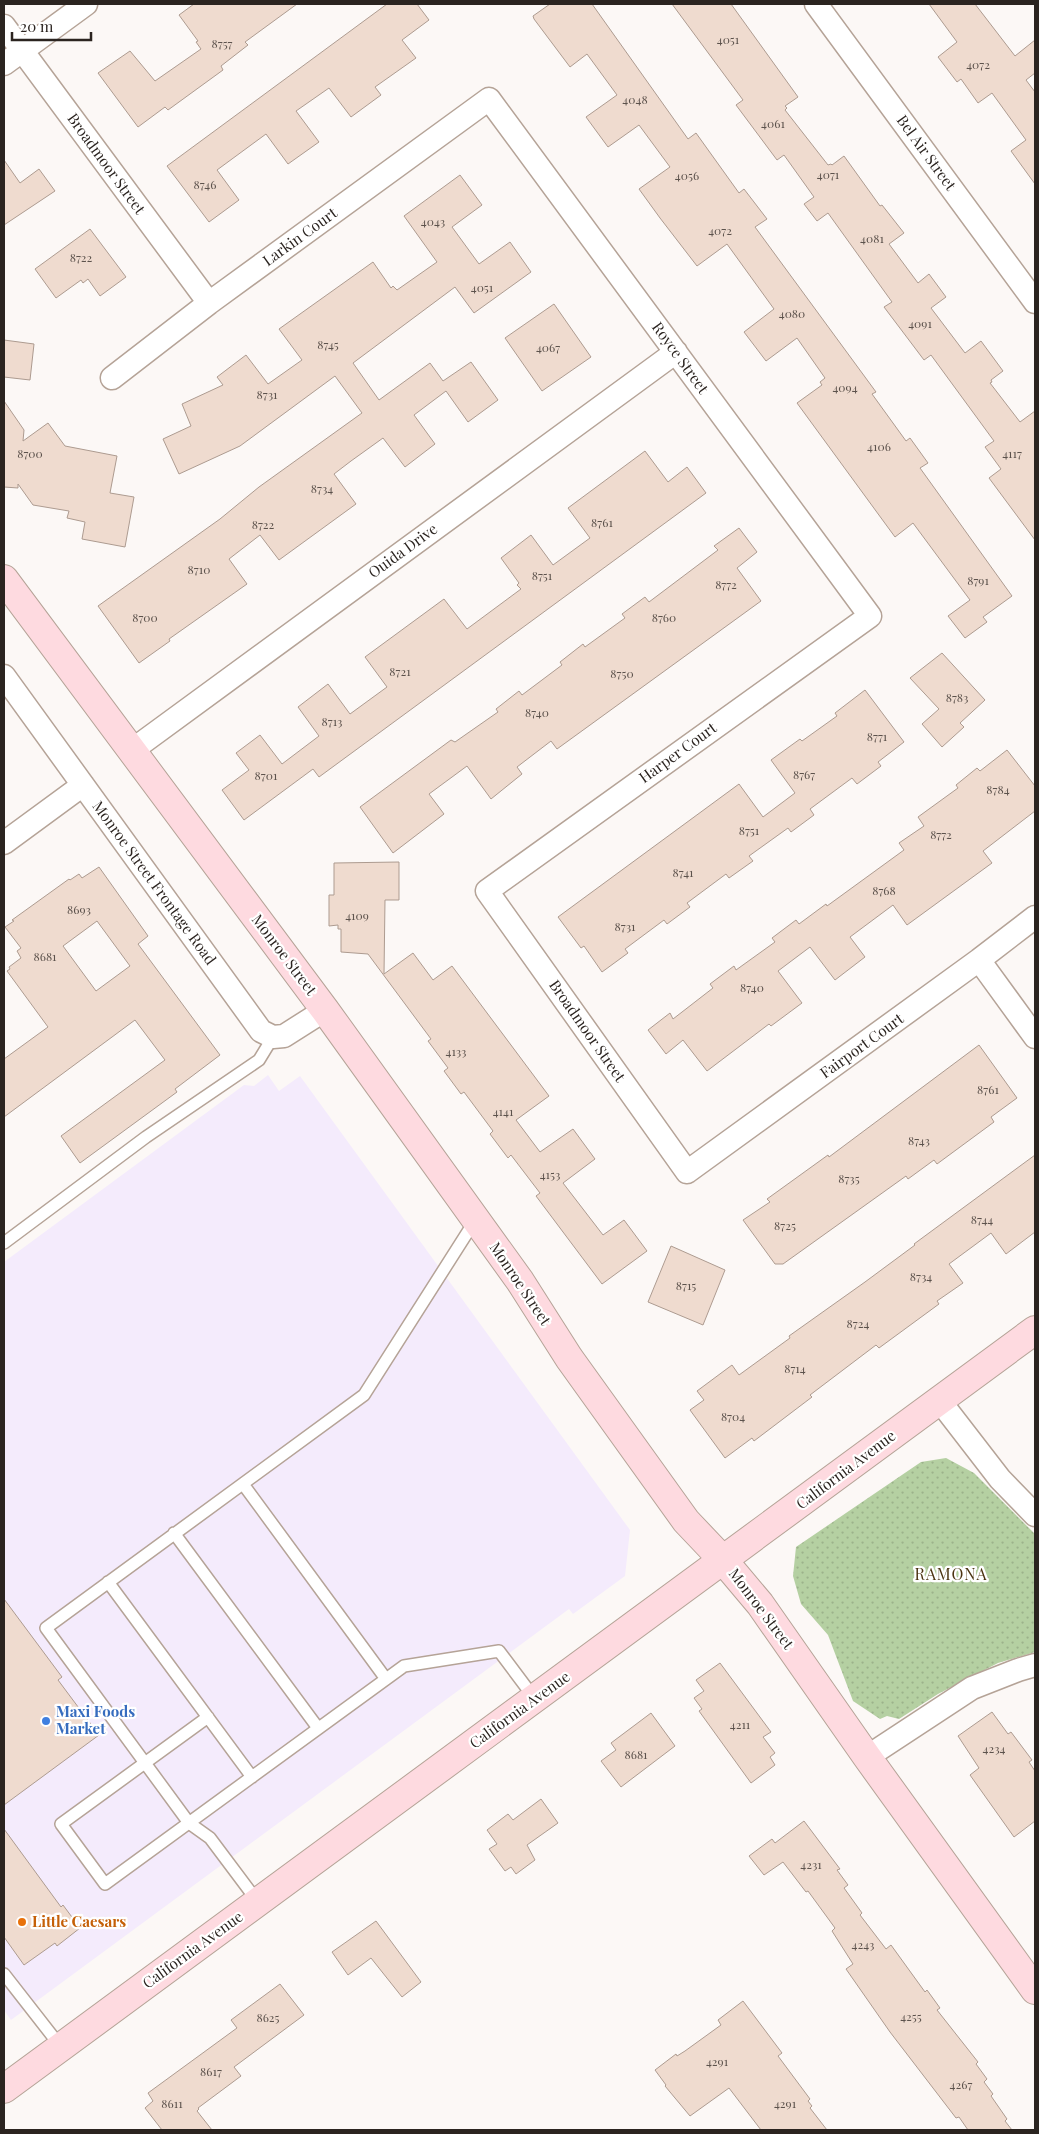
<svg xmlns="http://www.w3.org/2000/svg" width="1039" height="2134" font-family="'Playfair Display',serif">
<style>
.commercial{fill:#f4ebfc}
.grass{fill:url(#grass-dots)}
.building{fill:#efdbcf;stroke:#ad9b90;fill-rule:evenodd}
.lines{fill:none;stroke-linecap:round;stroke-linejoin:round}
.lane-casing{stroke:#b5a397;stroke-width:14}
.street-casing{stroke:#b5a397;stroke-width:25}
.secondary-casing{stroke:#b5a397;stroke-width:30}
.lane{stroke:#fff;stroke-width:11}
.street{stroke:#fff;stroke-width:22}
.secondary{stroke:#fedae0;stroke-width:28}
.shop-dot{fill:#3f7fe0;stroke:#fff;stroke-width:2}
.food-dot{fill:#e8710a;stroke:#fff;stroke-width:2}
.labels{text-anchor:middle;stroke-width:4.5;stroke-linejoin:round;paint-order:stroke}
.number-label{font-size:12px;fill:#5c524c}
.street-label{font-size:15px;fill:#2b2420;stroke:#fff}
.shop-label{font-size:15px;font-weight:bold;fill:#366cbe;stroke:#fff;text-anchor:start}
.food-label{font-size:15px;font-weight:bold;fill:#c56008;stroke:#fff;text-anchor:start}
.neighbourhood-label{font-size:16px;letter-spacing:1px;fill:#4b3310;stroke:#fff}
</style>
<defs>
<pattern id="grass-dots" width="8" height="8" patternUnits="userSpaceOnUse" patternTransform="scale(1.25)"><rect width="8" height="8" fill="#b5d0a2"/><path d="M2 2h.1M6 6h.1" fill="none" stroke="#9cb28b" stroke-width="1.8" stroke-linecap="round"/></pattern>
</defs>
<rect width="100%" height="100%" fill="#fcf8f6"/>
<path class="commercial" d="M268 1075 279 1091 300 1076 630 1530 625 1576 573 1614 569 1609 11 2020 4 2010V1262L244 1085 254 1086Z"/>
<path class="grass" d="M946 1458 974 1473 1035 1534V1652L998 1663 938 1694 899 1719 887 1716 880 1719 853 1701 828 1635 801 1604 793 1576 796 1547 921 1462Z"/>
<path class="building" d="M194 4H297L245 42 248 45 221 66 223 70 168 110 165 107 138 127 98 73 130 51 155 81 201 49 196 42 198 41 179 15Z
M387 4H417L429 20 402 40 416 58 375 87 381 95 351 117 329 88 296 111 319 142 288 164 266 134 217 170 239 200 209 222 167 166Z
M550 4H592L688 139 696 133 739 193 744 189 767 219 755 227 876 392 872 394 906 441 910 438 928 463 920 468 1012 596 983 617 987 622 965 638 948 616 970 600 913 523 895 537 797 403 822 385 820 382 825 378 797 338 766 361 744 332 774 309 727 244 697 266 660 218 639 189 670 167 639 125 608 147 586 117 617 95 587 54 570 67 534 19 533 16Z
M672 4H731L798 97 785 106 787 108 785 110 828 165 831 164 832 165 844 156 880 206 882 205 904 233 889 244 918 283 929 274 946 297 931 308 965 353 981 341 1003 371 991 380 992 382 990 383 1020 422 1035 411V540L989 478 1001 469 985 447 994 441 931 355 924 360 884 307 892 302 828 213 817 221 804 204 814 197 784 155 777 160 736 105 743 100Z
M929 4H975L1015 56 1035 40V73L1026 80 1035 92V184L1011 151 1026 140 992 93 978 103 961 79 957 82 938 57 957 42Z
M4 160 20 183 39 169 55 191 4 225Z
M460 175 482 205 452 227 479 264 510 242 531 272 474 313 455 287 353 363 379 400 430 363 443 381 471 362 498 400 468 422 446 391 414 415 435 444 405 467 383 438 351 461 334 474 356 504 279 560 260 535 229 559 247 584 169 639 170 641 139 663 98 606 220 519 259 487 362 413 335 376 240 446 179 474 163 439 191 426 182 404 223 385 217 377 246 355 268 384 302 360 279 329 373 262 391 288 393 286 397 290 437 262 404 216Z
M90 229 126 277 100 296 88 279 83 283 81 280 56 298 35 269Z
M554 304 591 357 542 391 505 338Z
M4 340 34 344 30 380 4 377Z
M4 401 24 430 23 441 48 423 65 446 117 456 110 493 134 497 125 547 82 539 85 522 67 518 69 511 33 505 18 484V488L4 487Z
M645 451 668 482 687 467 706 493 319 777 313 769 244 820 222 790 249 770 236 753 260 735 282 764 319 736 298 707 328 684 350 714 387 687 365 657 444 599 467 629 521 589 517 585 519 583 501 558 531 535 553 565 590 538 568 508Z
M739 528 757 552 737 568 761 601 557 749 551 741 517 767 522 774 491 799 467 766 429 794 444 814 393 853 360 807 451 740 455 742 498 712 496 709 519 691 522 695 562 665 560 662 583 644 585 647 625 618 622 614 645 597 649 602 718 550 714 546Z
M942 653 985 700 960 723 964 727 942 747 922 724 939 709 910 678Z
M865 690 904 742 878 762 881 766 857 784 852 778 810 809 814 815 791 832 788 828 749 856 753 861 729 878 726 874 687 903 690 907 667 924 664 920 625 949 628 953 602 972 584 946 581 948 558 917 739 784 763 817 795 793 771 760 800 739 802 741 837 716 835 713Z
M1007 750 1035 786V811L983 851 992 863 907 925 893 905 850 937 865 957 835 980 810 947 778 971 802 1003 771 1026 769 1024 707 1071 683 1040 666 1054 648 1030 670 1013 673 1019 713 988 710 984 734 966 736 970 775 942 772 938 796 920 799 924 826 904 827 906 904 850 899 843 924 826 918 817 958 788 956 785 977 768 980 771Z
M399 862V900H385L384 974 413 953 433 980 452 966 549 1096 516 1120 540 1152 573 1129 595 1159 563 1183 603 1235 624 1220 647 1251 602 1284 536 1196 540 1193 511 1155 508 1158 490 1134 493 1131 464 1092 461 1094 444 1071 448 1068 428 1041 431 1039 368 954 341 952V929H338V925L329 926V895H334V863Z
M99 867 148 936 138 944 220 1055 175 1089 177 1092 80 1163 61 1136 165 1060 135 1020 4 1117V1059L48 1027 7 971 10 969 9 967 21 958 17 951 21 948 5 927 14 921 12 920 69 879 70 880 79 874 82 878ZM97 921 130 966 96 991 63 946Z
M979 1045 1017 1098 991 1117 994 1122 937 1164 934 1160 908 1179 906 1176 783 1264H775L743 1220 770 1202 767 1199 828 1155 829 1157Z
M1035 1155V1232L1006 1254 991 1233 949 1264 963 1283 937 1301 939 1304 879 1348 876 1345 810 1395 812 1397 754 1441 752 1438 725 1458 690 1410 704 1400 697 1391 732 1365 739 1375 790 1338 789 1336 865 1282 915 1245 914 1244Z
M671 1246 725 1270 703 1325 648 1302Z
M4 1599 62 1677 58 1680 99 1735 4 1805Z
M720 1663 771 1732 763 1737 775 1753 770 1757 775 1765 751 1783 699 1711 702 1709 694 1698 704 1691 696 1680Z
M992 1712 1008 1734 1011 1732 1032 1760 1029 1762 1035 1771V1821L1014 1837 970 1775 979 1768 958 1736Z
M651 1713 675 1746 621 1787 601 1761 616 1750 611 1743Z
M541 1799 558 1823 527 1845 535 1860 516 1874 511 1867 505 1871 489 1849 497 1844 487 1830 508 1814 513 1820Z
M804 1821 840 1869 837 1870 848 1885 844 1888 862 1913 860 1915 886 1949 891 1945 925 1992 927 1990 940 2008 937 2010 978 2062 976 2064 987 2079 984 2082 993 2094 991 2096 1007 2119 1005 2121 1012 2130H968L959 2117 956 2118 890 2032 846 1969 853 1964 832 1931 835 1928 808 1891 806 1892 783 1862 764 1875 749 1856 772 1839 775 1843Z
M4 1829 61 1907 63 1905 80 1928 57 1946 55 1943 24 1965 4 1937Z
M376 1921 421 1982 402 1997 371 1958 348 1975 332 1952Z
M280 1984 304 2015 234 2067 241 2076 198 2108 199 2109 197 2111 212 2130H162L145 2108 153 2101 148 2093 237 2028 231 2020Z
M743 2001 782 2053 778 2056 810 2099 808 2101 812 2106 810 2108 827 2130H761L729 2088 690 2116 665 2086 666 2085 655 2070 676 2054 677 2056 685 2051 721 2025 718 2020Z"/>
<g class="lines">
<defs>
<path id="lane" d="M4 1243 146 1137 259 1060 273 1037
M243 1484 386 1679
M174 1533 318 1728
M108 1582 252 1777
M208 1717 61 1824 105 1884 404 1666 499 1651 535 1699
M258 1902 210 1838 189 1823 46 1628 364 1395 476 1219
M4 1974 61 2047"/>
<path id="street" d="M816 4 1035 302
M4 26 209 303
M4 64 86 4
M112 378 209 303 489 99 870 616 487 891 687 1172 979 960 1035 917
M4 676 261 1031 273 1037 284 1036 325 1010
M131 751 676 352
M4 843 83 785
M979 960 1035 1037
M939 1400 1000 1479 1035 1515
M867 1757 972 1688 1018 1670 1035 1665"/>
<path id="secondary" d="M4 579 325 1010 520 1281 569 1358 686 1521 723 1560 760 1604 867 1757 1035 1990
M4 2089 1035 1330"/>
</defs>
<use href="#lane" class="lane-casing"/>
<use href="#street" class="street-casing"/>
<use href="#secondary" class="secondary-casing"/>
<use href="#lane" class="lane"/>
<use href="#street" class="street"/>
<use href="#secondary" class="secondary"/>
</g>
<circle class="shop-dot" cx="46" cy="1721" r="5"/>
<circle class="food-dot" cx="22" cy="1922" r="5"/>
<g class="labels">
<g class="number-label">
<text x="728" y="44">4051</text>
<text x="222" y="48">8757</text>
<text x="978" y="69">4072</text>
<text x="635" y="104">4048</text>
<text x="773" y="128">4061</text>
<text x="828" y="179">4071</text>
<text x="687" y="180">4056</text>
<text x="205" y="189">8746</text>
<text x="433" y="226">4043</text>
<text x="720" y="235">4072</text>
<text x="872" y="243">4081</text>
<text x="81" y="262">8722</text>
<text x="482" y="292">4051</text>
<text x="792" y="318">4080</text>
<text x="920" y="328">4091</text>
<text x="328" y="349">8745</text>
<text x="548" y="352">4067</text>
<text x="845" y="392">4094</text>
<text x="267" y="399">8731</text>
<text x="879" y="451">4106</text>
<text x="30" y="458">8700</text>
<text x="1012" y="458">4117</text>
<text x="322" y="493">8734</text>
<text x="602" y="527">8761</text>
<text x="263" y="529">8722</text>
<text x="199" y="574">8710</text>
<text x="542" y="580">8751</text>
<text x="978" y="585">8791</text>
<text x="726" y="589">8772</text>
<text x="145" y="622">8700</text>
<text x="664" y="622">8760</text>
<text x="400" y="676">8721</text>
<text x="622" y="678">8750</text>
<text x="957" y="702">8783</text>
<text x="537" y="717">8740</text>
<text x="332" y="726">8713</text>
<text x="877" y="741">8771</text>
<text x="804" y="779">8767</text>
<text x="266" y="780">8701</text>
<text x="998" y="794">8784</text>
<text x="749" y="835">8751</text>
<text x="941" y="839">8772</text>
<text x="683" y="877">8741</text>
<text x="884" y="895">8768</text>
<text x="79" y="914">8693</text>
<text x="357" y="920">4109</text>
<text x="625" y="931">8731</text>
<text x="45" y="961">8681</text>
<text x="752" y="992">8740</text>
<text x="456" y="1056">4133</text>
<text x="988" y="1094">8761</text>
<text x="503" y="1116">4141</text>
<text x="919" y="1145">8743</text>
<text x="550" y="1179">4153</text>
<text x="849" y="1183">8735</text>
<text x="982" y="1224">8744</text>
<text x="785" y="1230">8725</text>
<text x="921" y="1281">8734</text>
<text x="686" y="1290">8715</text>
<text x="858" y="1328">8724</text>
<text x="795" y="1373">8714</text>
<text x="733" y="1421">8704</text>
<text x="740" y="1729">4211</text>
<text x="994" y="1753">4234</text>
<text x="636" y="1759">8681</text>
<text x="811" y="1869">4231</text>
<text x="863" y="1949">4243</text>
<text x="911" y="2021">4255</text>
<text x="268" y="2022">8625</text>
<text x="717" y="2066">4291</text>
<text x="211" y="2076">8617</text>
<text x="961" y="2089">4267</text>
<text x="172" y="2108">8611</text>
<text x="785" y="2108">4291</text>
</g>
<g class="street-label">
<text transform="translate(926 153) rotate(54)" y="5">Bel Air Street</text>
<text transform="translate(106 164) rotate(54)" y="5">Broadmoor Street</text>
<text transform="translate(300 237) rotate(-36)" y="5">Larkin Court</text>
<text transform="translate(680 358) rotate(54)" y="5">Royce Street</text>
<text transform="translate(403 551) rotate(-36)" y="5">Ouida Drive</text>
<text transform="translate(678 753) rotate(-36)" y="5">Harper Court</text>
<text transform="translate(154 883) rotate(54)" y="5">Monroe Street Frontage Road</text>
<text transform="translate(284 955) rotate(53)" y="5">Monroe Street</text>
<text transform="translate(587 1031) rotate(55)" y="5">Broadmoor Street</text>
<text transform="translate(862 1046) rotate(-36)" y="5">Fairport Court</text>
<text transform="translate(520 1284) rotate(56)" y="5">Monroe Street</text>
<text transform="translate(846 1470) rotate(-37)" y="5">California Avenue</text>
<text transform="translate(761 1609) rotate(53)" y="5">Monroe Street</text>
<text transform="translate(520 1710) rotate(-36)" y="5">California Avenue</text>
<text transform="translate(193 1950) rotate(-36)" y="5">California Avenue</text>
</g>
<g class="shop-label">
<text x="56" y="1717">Maxi Foods<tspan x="56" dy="17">Market</tspan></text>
</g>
<g class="food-label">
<text x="32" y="1927">Little Caesars</text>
</g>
<g class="neighbourhood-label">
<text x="951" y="1580">RAMONA</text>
</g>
</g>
<rect width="1039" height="2134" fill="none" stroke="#2b2420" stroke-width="10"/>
<path d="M12 32v8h79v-8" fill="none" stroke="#2b2420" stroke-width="2.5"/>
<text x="20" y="32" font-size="15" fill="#2b2420" stroke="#ffffff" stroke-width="4" paint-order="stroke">20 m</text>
</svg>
